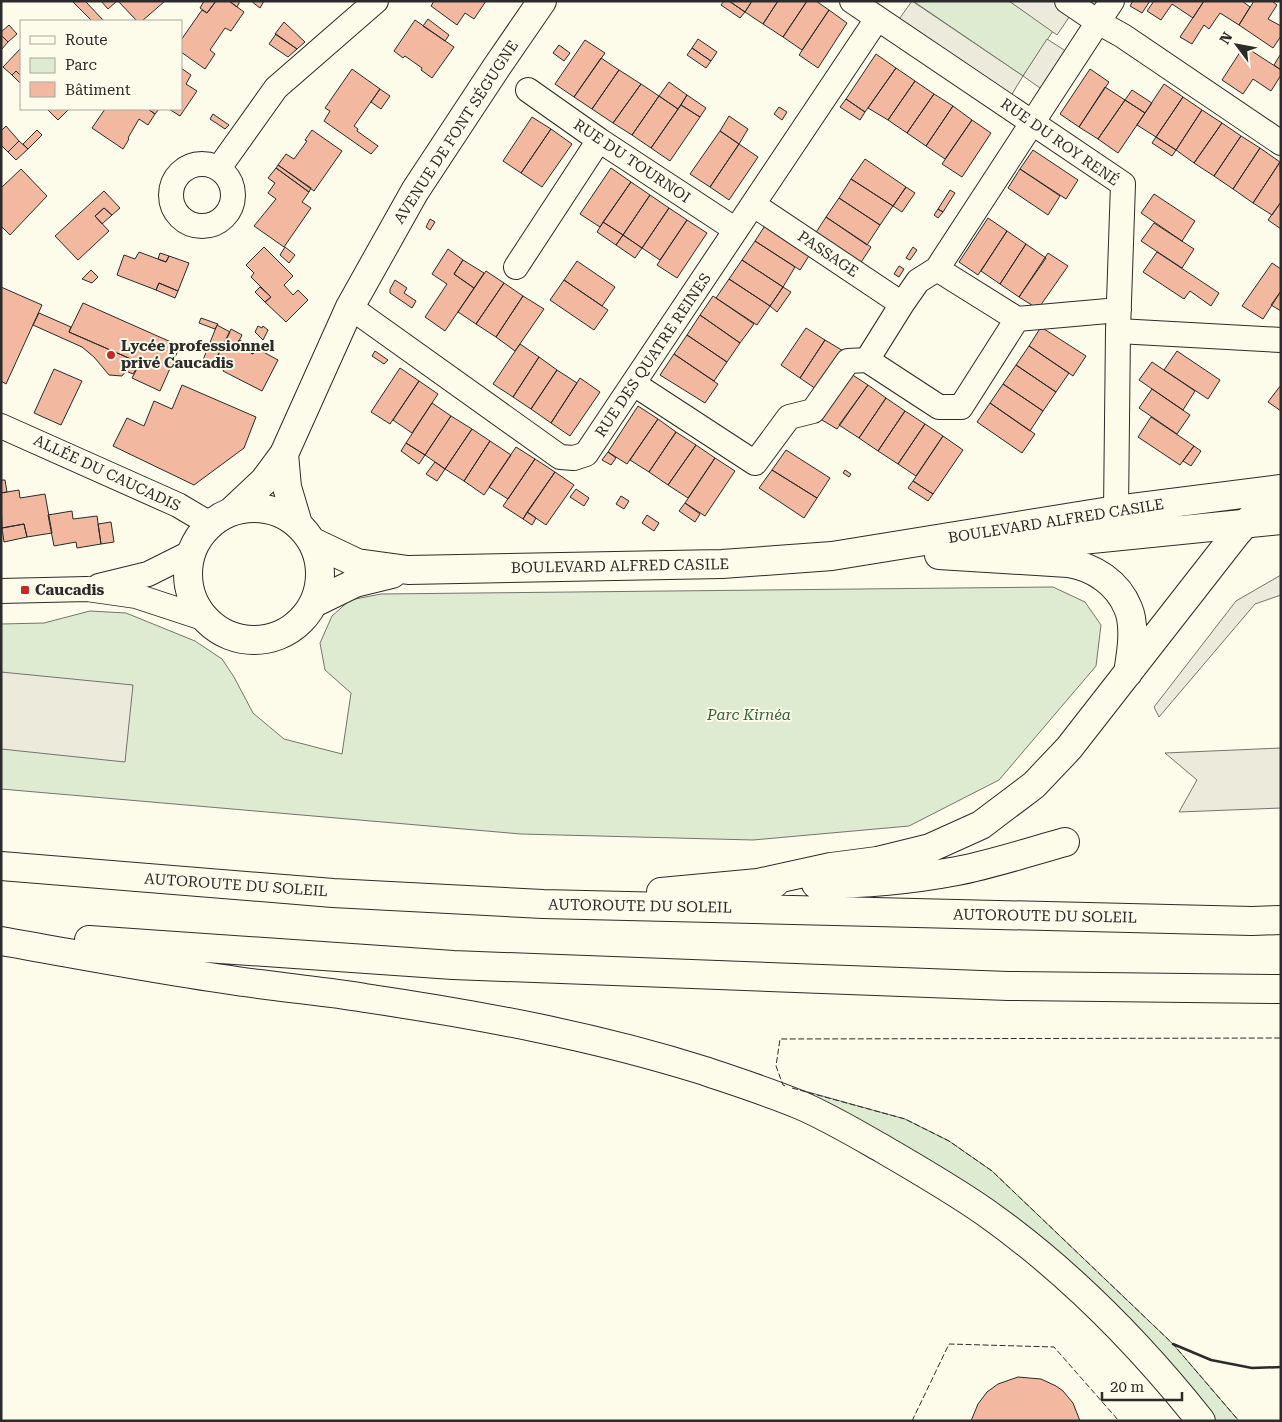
<svg xmlns="http://www.w3.org/2000/svg" width="1282" height="1422" font-family="'Roboto Serif',serif">
<style>
.green{fill:#deebd1;stroke:#74746e}
.parking{fill:#eceadb;stroke:#74746e}
.building{fill:#f2b8a0;stroke:#2b2b2b}
.lines{fill:none;stroke-linecap:round;stroke-linejoin:round}
.street-casing{stroke:#2b2b2b;stroke-width:26}
.secondary-casing{stroke:#2b2b2b;stroke-width:30}
.highway-casing{stroke:#2b2b2b;stroke-width:30}
.street{stroke:#fdfbea;stroke-width:24}
.secondary{stroke:#fdfbea;stroke-width:28}
.highway{stroke:#fdfbea;stroke-width:28}
.fence{stroke:#2b2b2b;stroke-width:1;stroke-dasharray:6 2.5;stroke-linecap:butt}
.wall{stroke:#2b2b2b;stroke-width:2.5}
.poi-dot{fill:#c62828;stroke:#fdfbea;stroke-width:2}
.labels{text-anchor:middle;stroke-width:4;stroke-linejoin:round;paint-order:stroke}
.street-label{font-size:15px;fill:#2b2b2b;stroke:#fdfbea}
.poi-label{font-size:15px;font-weight:bold;fill:#2b2b2b;stroke:#fdfbea;text-anchor:start}
.park-label{font-size:15px;font-style:italic;fill:#34623c;stroke:#fdfbea}
</style>
<rect width="100%" height="100%" fill="#fdfbea"/>
<path class="green" d="M913 1H1009L1053 31 1023 76Z
M1053 587 1085 602 1101 625 1096 666 999 780 909 826 753 840 521 834 1 789V624L44 623 90 611 126 613 195 641 222 659 234 677 253 713 284 739 342 754 351 693 325 670 320 643 332 616 350 600 381 594Z
M783 1085 905 1119 949 1141 992 1171 1173 1344 1239 1421H1211L1127 1323Z"/>
<path class="parking" d="M912 1 1023 76 1047 39 1075 57 1050 95 1023 76 1006 104 892 29Z
M1009 1H1067L1076 7 1057 35Z
M1281 575V595L1255 604 1159 717 1154 707 1236 601Z
M1 672 133 685 125 762 1 749Z
M1281 748V808L1179 812 1197 780 1165 753Z"/>
<path class="building" d="M72 1H85L104 21H92Z
M101 1H117L108 9Z
M118 1H165L142 21H137Z
M204 1H216L207 13 200 8Z
M216 1H229L244 12 231 31 225 28 210 50 215 54 205 69 181 52V40L202 10 207 13Z
M229 1H240L237 7Z
M251 1H264L260 8Z
M434 1H486L474 19 465 13 457 25 431 6Z
M724 1H729L745 12 740 18 721 5Z
M729 1H752L745 12Z
M752 1H778L763 24 745 12Z
M778 1H807L783 37 763 24Z
M807 1H816L829 10 802 50 783 37Z
M1133 1H1150L1142 13 1130 6Z
M1154 1H1204L1193 18 1172 4 1161 20 1147 11Z
M1204 1H1242L1250 7 1239 25 1220 13 1209 29 1204 25 1192 44 1180 37Z
M1254 1H1272L1277 5 1268 19 1281 26V36L1273 48 1239 25Z
M829 10 847 23 818 68 799 55Z
M428 19 449 35 445 41 423 26Z
M415 20 454 47 432 78 421 70 422 68 405 56 403 58 394 51Z
M284 22 305 42 297 49 275 34Z
M9 25 17 34 8 42 1 35V32Z
M276 34 297 49 288 57 269 44Z
M1 35 8 42 1 50Z
M698 39 717 52 711 61 692 48Z
M585 40 605 53 574 97 555 84Z
M559 45 570 53 564 61 553 53Z
M1244 46 1281 70V75L1271 91 1253 79 1243 94 1222 80Z
M21 48V76L16 71 12 75 3 67Z
M692 48 711 61 706 68 687 55Z
M876 54 896 68 865 112 846 99Z
M1280 55H1281V70L1274 65Z
M601 58 619 70 592 109 574 97Z
M181 68 191 75 186 84 197 91 180 116 169 109H181Z
M896 68 915 81 888 120 868 108Z
M352 69 380 89 354 126 358 129 357 131 378 146 371 154 324 121 330 111 325 108Z
M1090 69 1109 82 1079 127 1060 114Z
M619 70 641 84 613 123 592 109Z
M16 71 21 76V84L12 75Z
M915 81 934 94 907 133 888 120Z
M669 82 687 95 678 109 659 96Z
M641 84 659 96 632 135 613 123Z
M1164 84 1183 97 1156 137 1137 125Z
M1105 87 1125 100 1098 139 1079 127Z
M380 89 390 96 381 109 371 102Z
M1132 90 1152 103 1145 113 1125 100Z
M934 94 953 106 926 146 907 133Z
M687 95 706 108 700 117 681 105Z
M659 96 678 109 651 148 632 135Z
M1183 97 1202 110 1176 150 1156 137Z
M846 99 865 112 860 120 840 107Z
M1125 100 1145 113 1118 153 1098 139Z
M681 105 700 117 670 161 651 148Z
M953 106 972 120 945 159 926 146Z
M779 107 787 112 782 120 774 114Z
M47 109H69L58 120Z
M105 109H148L155 114 148 125 139 119 128 138 129 139 123 149 92 128Z
M148 109H159L155 114Z
M1202 110 1222 123 1194 163 1176 150Z
M213 114 229 125 225 129 210 119Z
M729 116 748 129 739 144 720 131Z
M532 117 551 129 521 173 503 161Z
M972 120 991 133 962 177 942 164Z
M1222 123 1241 136 1214 176 1194 163Z
M6 126 19 141 8 152 1 145V131Z
M551 129 572 144 542 187 521 173Z
M37 130 42 135 28 149 23 144Z
M312 130 342 151 314 191 278 165 286 154 294 159 307 141 305 140Z
M720 131 739 144 710 187 690 174Z
M1241 136 1260 148 1233 189 1214 176Z
M1156 137 1176 150 1172 156 1152 143Z
M19 141 28 149 16 160 8 152Z
M739 144 758 157 729 200 710 187Z
M1260 148 1280 162 1253 203 1233 189Z
M1033 150 1078 180 1066 199 1020 169Z
M865 159 906 187 893 206 851 179Z
M1280 162 1281 202 1272 215 1253 203Z
M278 165 311 188 309 192 276 168Z
M276 168 309 192 302 202 311 208 284 247 254 226 276 199 268 193 275 183 268 178Z
M611 168 631 182 600 227 580 214Z
M21 169 47 196 10 235 1 226V188Z
M1020 169 1060 196 1048 215 1008 188Z
M851 179 893 206 880 225 839 198Z
M631 182 650 195 623 235 603 222Z
M906 187 915 193 902 212 893 206Z
M950 190 955 193 943 212 938 209Z
M104 191 120 208 112 215 104 208 95 216 109 231 78 260 55 236Z
M1154 194 1195 221 1182 241 1141 213Z
M650 195 669 208 642 248 623 235Z
M839 198 880 225 867 245 826 217Z
M1281 202V229L1268 220Z
M104 208 112 215 102 224 95 216Z
M669 208 687 220 660 260 642 248Z
M938 209 943 212 938 218 934 215Z
M826 217 871 247 858 267 813 237Z
M988 218 1007 231 978 275 959 262Z
M430 219 435 222 430 230 426 227Z
M687 220 707 233 677 278 657 265Z
M768 221 812 251 800 270 755 241Z
M603 222 623 235 616 245 597 232Z
M1154 223 1194 249 1182 268 1141 241Z
M1007 231 1026 244 1000 284 981 271Z
M623 235 642 248 635 258 616 245Z
M755 241 795 267 783 287 742 260Z
M1026 244 1046 258 1019 297 1000 284Z
M264 247 293 276 284 285 293 295 298 290 308 300 286 322 265 302 271 297 251 277 254 273 246 265Z
M285 247 295 255 289 263 280 255Z
M913 247 917 250 910 260 906 258Z
M448 249 463 260 454 274 474 288 445 331 425 317 447 284 432 274Z
M139 252 166 262 169 256 189 263 178 291 159 283 156 290 117 275 124 255 135 259Z
M1157 252 1219 293 1211 306 1190 291 1184 299 1143 272Z
M160 253 169 256 166 262 158 259Z
M1048 253 1068 266 1038 309 1019 297Z
M463 260 484 273 474 288 454 274Z
M742 260 783 287 770 306 729 279Z
M577 261 615 287 602 306 564 280Z
M1272 263 1281 269V291L1263 319 1242 306Z
M899 266 904 269 899 277 894 274Z
M91 270 98 277 92 283 82 279Z
M486 271 504 283 476 324 458 312Z
M729 279 770 306 757 325 716 298Z
M395 280 407 288 404 293 416 301 412 308 390 293V289Z
M564 280 608 310 594 330 550 300Z
M159 283 178 291 175 298 156 290Z
M504 283 523 296 496 337 476 324Z
M1 287 42 305 6 384 1 381Z
M260 287 271 297 265 302 255 292Z
M783 287 791 292 777 312 770 306Z
M1281 291V311L1271 305Z
M523 296 544 309 515 351 496 337Z
M713 296 754 324 740 343 700 315Z
M83 303 180 346 160 391 132 378 140 363 69 332Z
M39 313 71 327 69 332 140 363 133 374 126 371 122 376 109 375 94 357 82 347 33 325Z
M700 315 740 343 727 362 687 335Z
M201 318 218 324 215 329 199 323Z
M217 325 230 332 213 365 203 360Z
M258 326 262 328 263 326 268 330 263 340 255 332Z
M1041 327 1086 356 1073 376 1029 346Z
M806 328 825 340 800 378 781 365Z
M231 329 242 335 237 345 253 354 256 348 278 360 262 391 223 371 226 364 216 359Z
M687 335 727 362 714 381 674 354Z
M239 340 256 348 253 354 237 345Z
M825 340 845 352 819 391 800 378Z
M520 344 539 357 513 397 493 384Z
M1029 346 1069 373 1056 392 1016 365Z
M375 351 388 360 384 364 372 356Z
M1177 351 1220 380 1208 399 1164 370Z
M674 354 718 384 705 403 660 375Z
M539 357 557 370 531 409 513 397Z
M1152 362 1195 391 1183 410 1139 380Z
M1016 365 1056 392 1043 411 1003 384Z
M400 368 419 381 390 424 371 412Z
M54 369 82 381 61 425 34 413Z
M557 370 577 383 551 423 531 409Z
M848 372 868 385 837 429 817 417Z
M580 378 600 392 570 436 551 423Z
M419 381 438 394 412 433 393 420Z
M1003 384 1043 411 1030 431 990 403Z
M182 385 256 417 244 448 194 485 113 446 127 418 144 426 154 401 172 409Z
M868 385 886 398 859 438 839 425Z
M1281 385V411L1268 402Z
M1152 389 1190 415 1177 434 1139 408Z
M886 398 905 411 878 451 859 438Z
M432 403 451 416 425 455 406 443Z
M990 403 1035 434 1022 453 977 422Z
M638 406 658 419 627 464 608 452Z
M905 411 925 424 898 464 878 451Z
M451 416 472 429 445 469 425 455Z
M1151 417 1194 446 1180 465 1138 437Z
M658 419 676 432 649 472 630 460Z
M925 424 943 436 916 476 898 464Z
M472 429 490 441 464 481 445 469Z
M676 432 696 445 668 485 649 472Z
M943 436 963 450 933 494 913 481Z
M490 441 511 455 484 495 464 481Z
M406 443 425 455 419 464 401 451Z
M696 445 715 458 688 498 668 485Z
M1194 446 1201 451 1191 466 1183 461Z
M516 447 535 459 508 499 489 487Z
M786 450 830 478 817 498 772 470Z
M608 452 616 458 611 465 602 460Z
M715 458 735 471 705 516 685 503Z
M535 459 555 472 523 519 503 506Z
M435 462 445 469 437 481 426 474Z
M772 470 817 498 804 518 759 488Z
M845 470 851 474 849 477 843 473Z
M555 472 574 485 546 525 527 512Z
M1 480H5L7 492 1 493Z
M913 481 933 494 928 501 908 488Z
M576 489 589 498 584 506 570 497Z
M19 490 20 498 45 494 52 533 27 537 24 524 2 528 1 493Z
M621 496 629 501 624 509 616 504Z
M685 503 700 514 695 522 679 511Z
M72 511 73 519 97 516 101 544 77 548 76 542 54 546 48 515Z
M527 512 536 518 532 525 523 519Z
M647 515 659 523 654 531 642 523Z
M111 522 114 542 101 544 98 524Z
M24 524 27 537 4 542 2 528Z
M1018 1377 1041 1379 1056 1386 1063 1391 1073 1403 1080 1421H971L978 1404 987 1392 998 1384Z"/>
<g class="lines">
<defs>
<path id="street" d="M852 1 1123 184 1118 331 1116 510
M1112 1 1098 22 1123 36 1281 143
M528 90 599 140 736 230
M171 195a31 31 0 1 1 62 0a31 31 0 1 1-62 0Z
M219 168 276 88 376 1
M754 205 902 304
M516 267 599 140
M937 269 1017 319 961 407H939L867 360 902 304 918 281 937 269 1098 22 1067 1
M350 307 560 457 574 458 586 454 877 19
M1017 319 1119 310
M1118 331 1281 340
M634 384 755 463 789 417 813 411 848 361 867 360
M1 426 178 505 210 524
M99 586 148 574 192 552
M1 591 87 589 136 596 206 619"/>
<path id="secondary" d="M284 454 287 487 298 524
M188 574a66 66 0 1 1 132 0a66 66 0 1 1-132 0Z
M231 512 264 481 284 454 350 307 415 191 496 68 542 1
M313 542 357 563 408 570 722 564 832 556 1116 510 1281 489
M984 550 1281 520
M314 603 355 583 392 574"/>
<path id="highway" d="M939 555 1068 563C1094 567 1118 583 1128 608 1136 626 1131 655 1128 673
M1 866 333 893 543 904 1252 921 1281 920
M758 883 831 867 877 861 930 848 981 825 1034 785 1069 748 1236 534C1249 518 1264 507 1281 497
M816 884C864 884 910 880 957 871 993 864 1029 852 1065 842
M661 892 758 883H775
M89 940 453 965 1008 986 1281 989
M1 941C87 956 173 973 259 984 294 989 330 992 365 998 480 1015 594 1036 705 1071 737 1082 769 1092 800 1105 828 1117 855 1133 883 1149 917 1169 952 1189 985 1212 1067 1270 1139 1343 1201 1421"/>
</defs>
<use href="#street" class="street-casing"/>
<use href="#secondary" class="secondary-casing"/>
<use href="#highway" class="highway-casing"/>
<use href="#street" class="street"/>
<use href="#secondary" class="secondary"/>
<use href="#highway" class="highway"/>
<path class="fence" d="M785 1086 783 1085 776 1066 780 1039 1281 1038
M792 1088 905 1119 949 1141 992 1171 1173 1344 1239 1421
M912 1421 949 1344 1054 1347 1119 1421"/>
<path class="wall" d="M1173 1344 1211 1360 1252 1368 1281 1367"/>
</g>
<g class="poi-dot">
<circle cx="111" cy="355" r="5"/>
<rect x="20" y="585" width="10" height="10" rx="2.5"/>
</g>
<g class="labels">
<g class="street-label">
<text transform="translate(456 132) rotate(-57)" y="5">AVENUE DE FONT SÉGUGNE</text>
<text transform="translate(1060 142) rotate(35)" y="5">RUE DU ROY RENÉ</text>
<text transform="translate(632 161) rotate(34)" y="5">RUE DU TOURNOI</text>
<text transform="translate(828 254) rotate(34)" y="5">PASSAGE</text>
<text transform="translate(653 355) rotate(-56)" y="5">RUE DES QUATRE REINES</text>
<text transform="translate(107 473) rotate(25)" y="5">ALLÉE DU CAUCADIS</text>
<text transform="translate(1056 521) rotate(-9)" y="5">BOULEVARD ALFRED CASILE</text>
<text transform="translate(620 566) rotate(-1)" y="5">BOULEVARD ALFRED CASILE</text>
<text transform="translate(236 885) rotate(4)" y="5">AUTOROUTE DU SOLEIL</text>
<text transform="translate(640 906) rotate(1)" y="5">AUTOROUTE DU SOLEIL</text>
<text transform="translate(1045 916) rotate(1)" y="5">AUTOROUTE DU SOLEIL</text>
</g>
<g class="poi-label">
<text x="121" y="351">Lycée professionnel<tspan x="121" dy="17">privé Caucadis</tspan></text>
<text x="35" y="595">Caucadis</text>
</g>
<g class="park-label">
<text x="749" y="720">Parc Kirnéa</text>
</g>
</g>
<rect width="1282" height="1422" fill="none" stroke="#2b2b2b" stroke-width="5"/>
<rect x="20" y="20" width="162" height="90" fill="#fdfbea" stroke="#a9a89e"/>
<rect x="30" y="36" width="25" height="8" fill="#fdfbea" stroke="#a9a89e"/>
<text x="65" y="45" font-size="15" fill="#2b2b2b">Route</text>
<rect x="30" y="58" width="25" height="15" fill="#deebd1" stroke="#a9a89e"/>
<text x="65" y="70" font-size="15" fill="#2b2b2b">Parc</text>
<rect x="30" y="82" width="25" height="15" fill="#f2b8a0" stroke="#a9a89e"/>
<text x="65" y="95" font-size="15" fill="#2b2b2b">Bâtiment</text>
<g transform="translate(1237 45) rotate(302)" stroke="#fdfbea" stroke-width="4" paint-order="stroke">
<path d="M0-4L9 19L0 12L-9 19Z" fill="#2b2b2b"/>
<text y="-8" font-size="14" font-weight="bold" text-anchor="middle" fill="#2b2b2b">N</text>
</g>
<path d="M1102 1392v8h80v-8" fill="none" stroke="#2b2b2b" stroke-width="2.5"/>
<text x="1110" y="1392" font-size="15" fill="#2b2b2b" stroke="#fdfbea" stroke-width="4" paint-order="stroke">20 m</text>
</svg>
